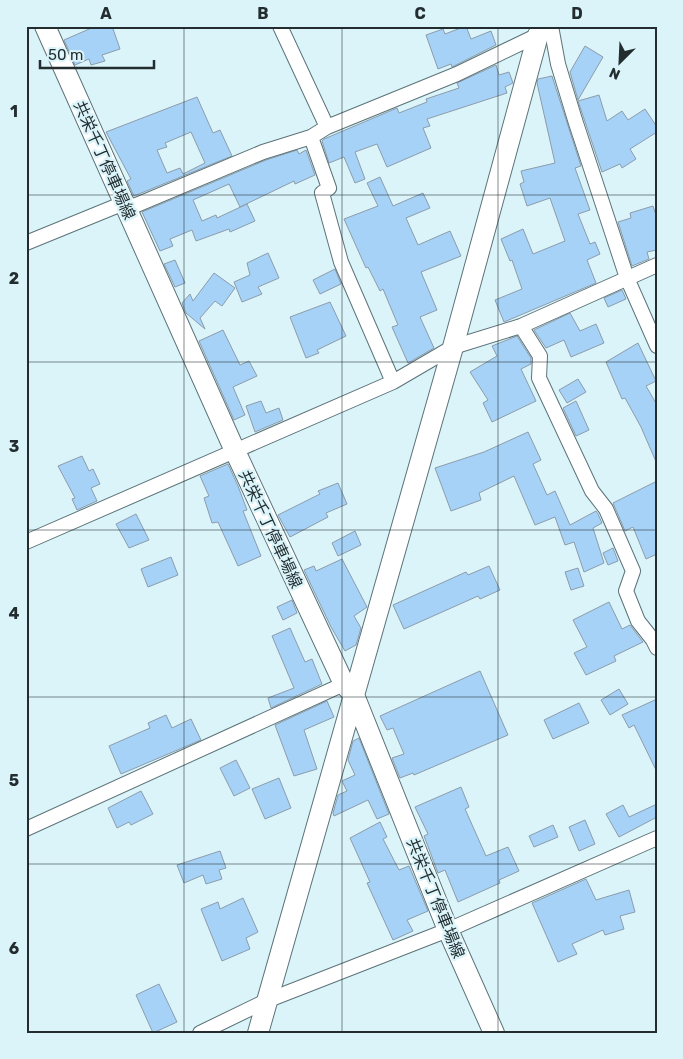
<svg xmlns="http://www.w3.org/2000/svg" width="683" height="1059" font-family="Rubik,'Noto Sans JP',sans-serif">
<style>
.building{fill:#a6d2f7;stroke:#8c9cab;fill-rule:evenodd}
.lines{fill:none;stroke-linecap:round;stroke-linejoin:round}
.street-casing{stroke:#5c7378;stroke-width:16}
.secondary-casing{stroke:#5c7378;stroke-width:22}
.street{stroke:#fff;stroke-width:14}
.secondary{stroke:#fff;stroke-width:20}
.grid{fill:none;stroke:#232d2f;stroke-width:1;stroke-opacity:0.55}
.labels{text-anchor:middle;stroke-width:4.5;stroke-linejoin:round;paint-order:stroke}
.street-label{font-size:16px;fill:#232d2f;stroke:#daf4fa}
.neatline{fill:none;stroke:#232d2f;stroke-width:2}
.grid-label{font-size:16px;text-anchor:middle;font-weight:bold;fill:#232d2f}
</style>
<rect width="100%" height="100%" fill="#daf4fa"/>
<path class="building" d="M96 26H112L120 49 102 55 105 61 91 65 89 59 75 65 64 40Z
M466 26 471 39 491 31 496 45 452 67 451 64 438 69 426 35 443 29 445 34Z
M585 46 603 57 578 100 570 72Z
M496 65 499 75 509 72 513 83 505 87 507 93 427 119 430 126 423 128 431 148 387 167 377 144 355 152 365 179 355 183 344 157 329 163 322 141 324 139 397 108 399 113 427 102 426 99 459 88 457 83Z
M552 76 581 166 575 168 590 210 578 214 590 244 595 242 600 254 587 260 596 283 504 322 495 300 522 289 512 260 510 261 501 239 523 229 533 254 565 241 550 198 527 206 520 184 524 182 521 171 555 163 537 83 538 79Z
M599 95 607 121 622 111 628 120 645 109 657 127V132L630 149 636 159 622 168 620 164 602 172 578 101Z
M197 97 213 133 220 130 232 156 134 196 127 181 131 179 106 132ZM191 132 205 163 183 174 180 168 167 173 157 150 167 147 165 143Z
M297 150 299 154 306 150 315 175 295 184 294 181 240 207 229 184 193 200 202 221 216 215 217 218 247 204 255 221 230 232 229 229 196 241 192 230 170 239 173 246 160 251 142 212 266 160Z
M380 177 393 206 423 193 430 208 406 218 418 245 450 231 461 256 421 272 437 310 420 317 434 348 408 363 392 327 398 325 383 289 380 291 368 267 366 268 344 219 378 206 367 183Z
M653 206 657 218V250L647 252 649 259 632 266 618 222 631 218 630 213Z
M268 253 279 278 258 287 262 294 242 302 234 282 250 275 247 263Z
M175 260 185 283 175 287 164 264Z
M335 269 341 284 320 294 313 280Z
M214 273 235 288 222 306 215 301 200 318 205 329 186 313 182 303 190 294 193 301Z
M622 290 626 299 608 307 604 298Z
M330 302 346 336 317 350 319 353 306 358 290 317Z
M570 313 580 331 596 324 604 343 571 357 564 340 546 348 534 330Z
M223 330 240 365 249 361 257 376 233 387 245 415 234 420 199 341Z
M517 336 531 358V364L521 369 536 401 492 422 483 403 488 400 470 372 497 356 492 346Z
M638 343 656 381 646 386 657 405V464L641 427 625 398 622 399 606 362Z
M578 379 586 392 567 403 559 390Z
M261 401 266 413 279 408 283 420 255 432 246 406Z
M576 401 589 430 576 436 563 408Z
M528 432 541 460 533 464 547 495 555 491 570 525 596 511 598 514 602 523 593 528 604 563 584 572 574 542 565 545 555 517 535 525 514 476 479 493 481 500 451 511 435 468 484 452Z
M82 456 89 471 93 469 100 484 91 488 97 501 77 510 72 499 75 498 58 466Z
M228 464 238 486 247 510 243 511 261 556 238 566 218 522 212 523 204 498 209 496 200 476Z
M657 481V554L646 559 633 527 625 531 613 503Z
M338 483 347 504 326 513 328 517 290 537 278 515 320 494 318 491Z
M136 514 149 540 129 548 116 524Z
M355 531 361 545 338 556 332 543Z
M613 548 618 561 608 565 603 553Z
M171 557 178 575 148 587 141 569Z
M342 559 367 607 354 616 361 628 356 645 345 651 331 627 304 570 314 566 316 571Z
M489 566 500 590 480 599 478 596 404 629 393 605 466 572 468 575Z
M578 568 584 586 571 590 565 572Z
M292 600 297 613 283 620 277 607Z
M609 602 622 629 630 625 643 642 614 656 616 661 586 675 574 653 587 647 573 620Z
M290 628 305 662 312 659 322 684 271 708 268 698 294 688 272 636Z
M480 671 508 735 414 775 413 773 400 778 392 758 404 754 393 728 387 730 380 716Z
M619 689 628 704 610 715 601 700Z
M657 699V772L634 725 629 728 622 715Z
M327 701 334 717 304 730 317 769 294 776 275 725Z
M579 703 589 723 553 739 544 720Z
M166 715 172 728 191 719 201 740 121 774 109 746 150 728 148 723Z
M359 738 389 814 377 819 368 800 334 816 333 813 338 795 347 791 342 781 355 775 348 760 353 741Z
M236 760 250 788 234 796 220 768Z
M279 778 291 808 265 819 252 789Z
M461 787 469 807 465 809 486 856 508 847 519 871 499 880 500 883 458 902 445 870 438 873 424 836 428 834 415 807Z
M141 791 153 814 131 825 129 822 117 828 108 808Z
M657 804V817L619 837 606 814 623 805 629 817Z
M585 820 595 844 579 851 569 827Z
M380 822 387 837 383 839 399 870 409 866 428 911 407 920 413 931 393 940 367 883 370 882 350 838Z
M553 825 558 837 534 847 529 836Z
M220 851 226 868 219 870 222 879 206 884 203 875 184 883 177 865Z
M586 879 596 900 629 890 635 912 620 916 624 929 605 935 603 930 572 944 577 954 558 962 532 903Z
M243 898 258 932 246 938 250 949 222 961 201 909 218 902 220 909Z
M159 984 177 1022 153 1033 136 995Z"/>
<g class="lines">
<defs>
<path id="street" d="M280 26 327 127 457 74 538 35
M551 26 558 64 575 120 627 278 657 346
M311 137 329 188 322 193 341 262 393 382
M26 243 124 203 134 206 263 152 311 137 327 127
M521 326 540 356 539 378 592 491 606 509 633 571 626 591 638 621 653 640 657 648
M26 542 393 382 453 347 521 326 657 265
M26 829 344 684
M200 1033 266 1001 448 930 657 838"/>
<path id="secondary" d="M45 26 235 451 344 684 354 695 448 930 494 1033
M258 1033 453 347 538 35 548 26"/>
</defs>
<use href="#street" class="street-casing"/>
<use href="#secondary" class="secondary-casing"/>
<use href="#street" class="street"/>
<use href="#secondary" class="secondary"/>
</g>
<path class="grid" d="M184 26V1033M342 26V1033M498 26V1033M26 195H657M26 362H657M26 530H657M26 697H657M26 864H657"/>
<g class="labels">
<g class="street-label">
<text transform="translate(105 160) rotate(66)" y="6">共栄千丁停車場線</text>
<text transform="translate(271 529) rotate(65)" y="6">共栄千丁停車場線</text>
<text transform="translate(436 898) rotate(68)" y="6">共栄千丁停車場線</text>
</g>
</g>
<rect width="683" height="1059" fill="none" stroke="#daf4fa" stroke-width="55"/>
<g transform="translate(620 62) rotate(204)" stroke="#daf4fa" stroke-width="4" paint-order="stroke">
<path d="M0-4L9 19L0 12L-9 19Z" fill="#232d2f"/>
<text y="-8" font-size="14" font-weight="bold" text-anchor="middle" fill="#232d2f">N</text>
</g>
<path d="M40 60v8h114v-8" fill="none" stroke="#232d2f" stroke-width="2.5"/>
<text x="48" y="60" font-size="15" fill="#232d2f" stroke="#daf4fa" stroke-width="4" paint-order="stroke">50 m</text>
<rect x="28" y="28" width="628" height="1004" class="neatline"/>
<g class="grid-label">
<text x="106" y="19">A</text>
<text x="263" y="19">B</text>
<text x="420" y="19">C</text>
<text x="577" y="19">D</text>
<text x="14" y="117">1</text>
<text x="14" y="284">2</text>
<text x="14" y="452">3</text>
<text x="14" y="619">4</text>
<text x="14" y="786">5</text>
<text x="14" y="954">6</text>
</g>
</svg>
